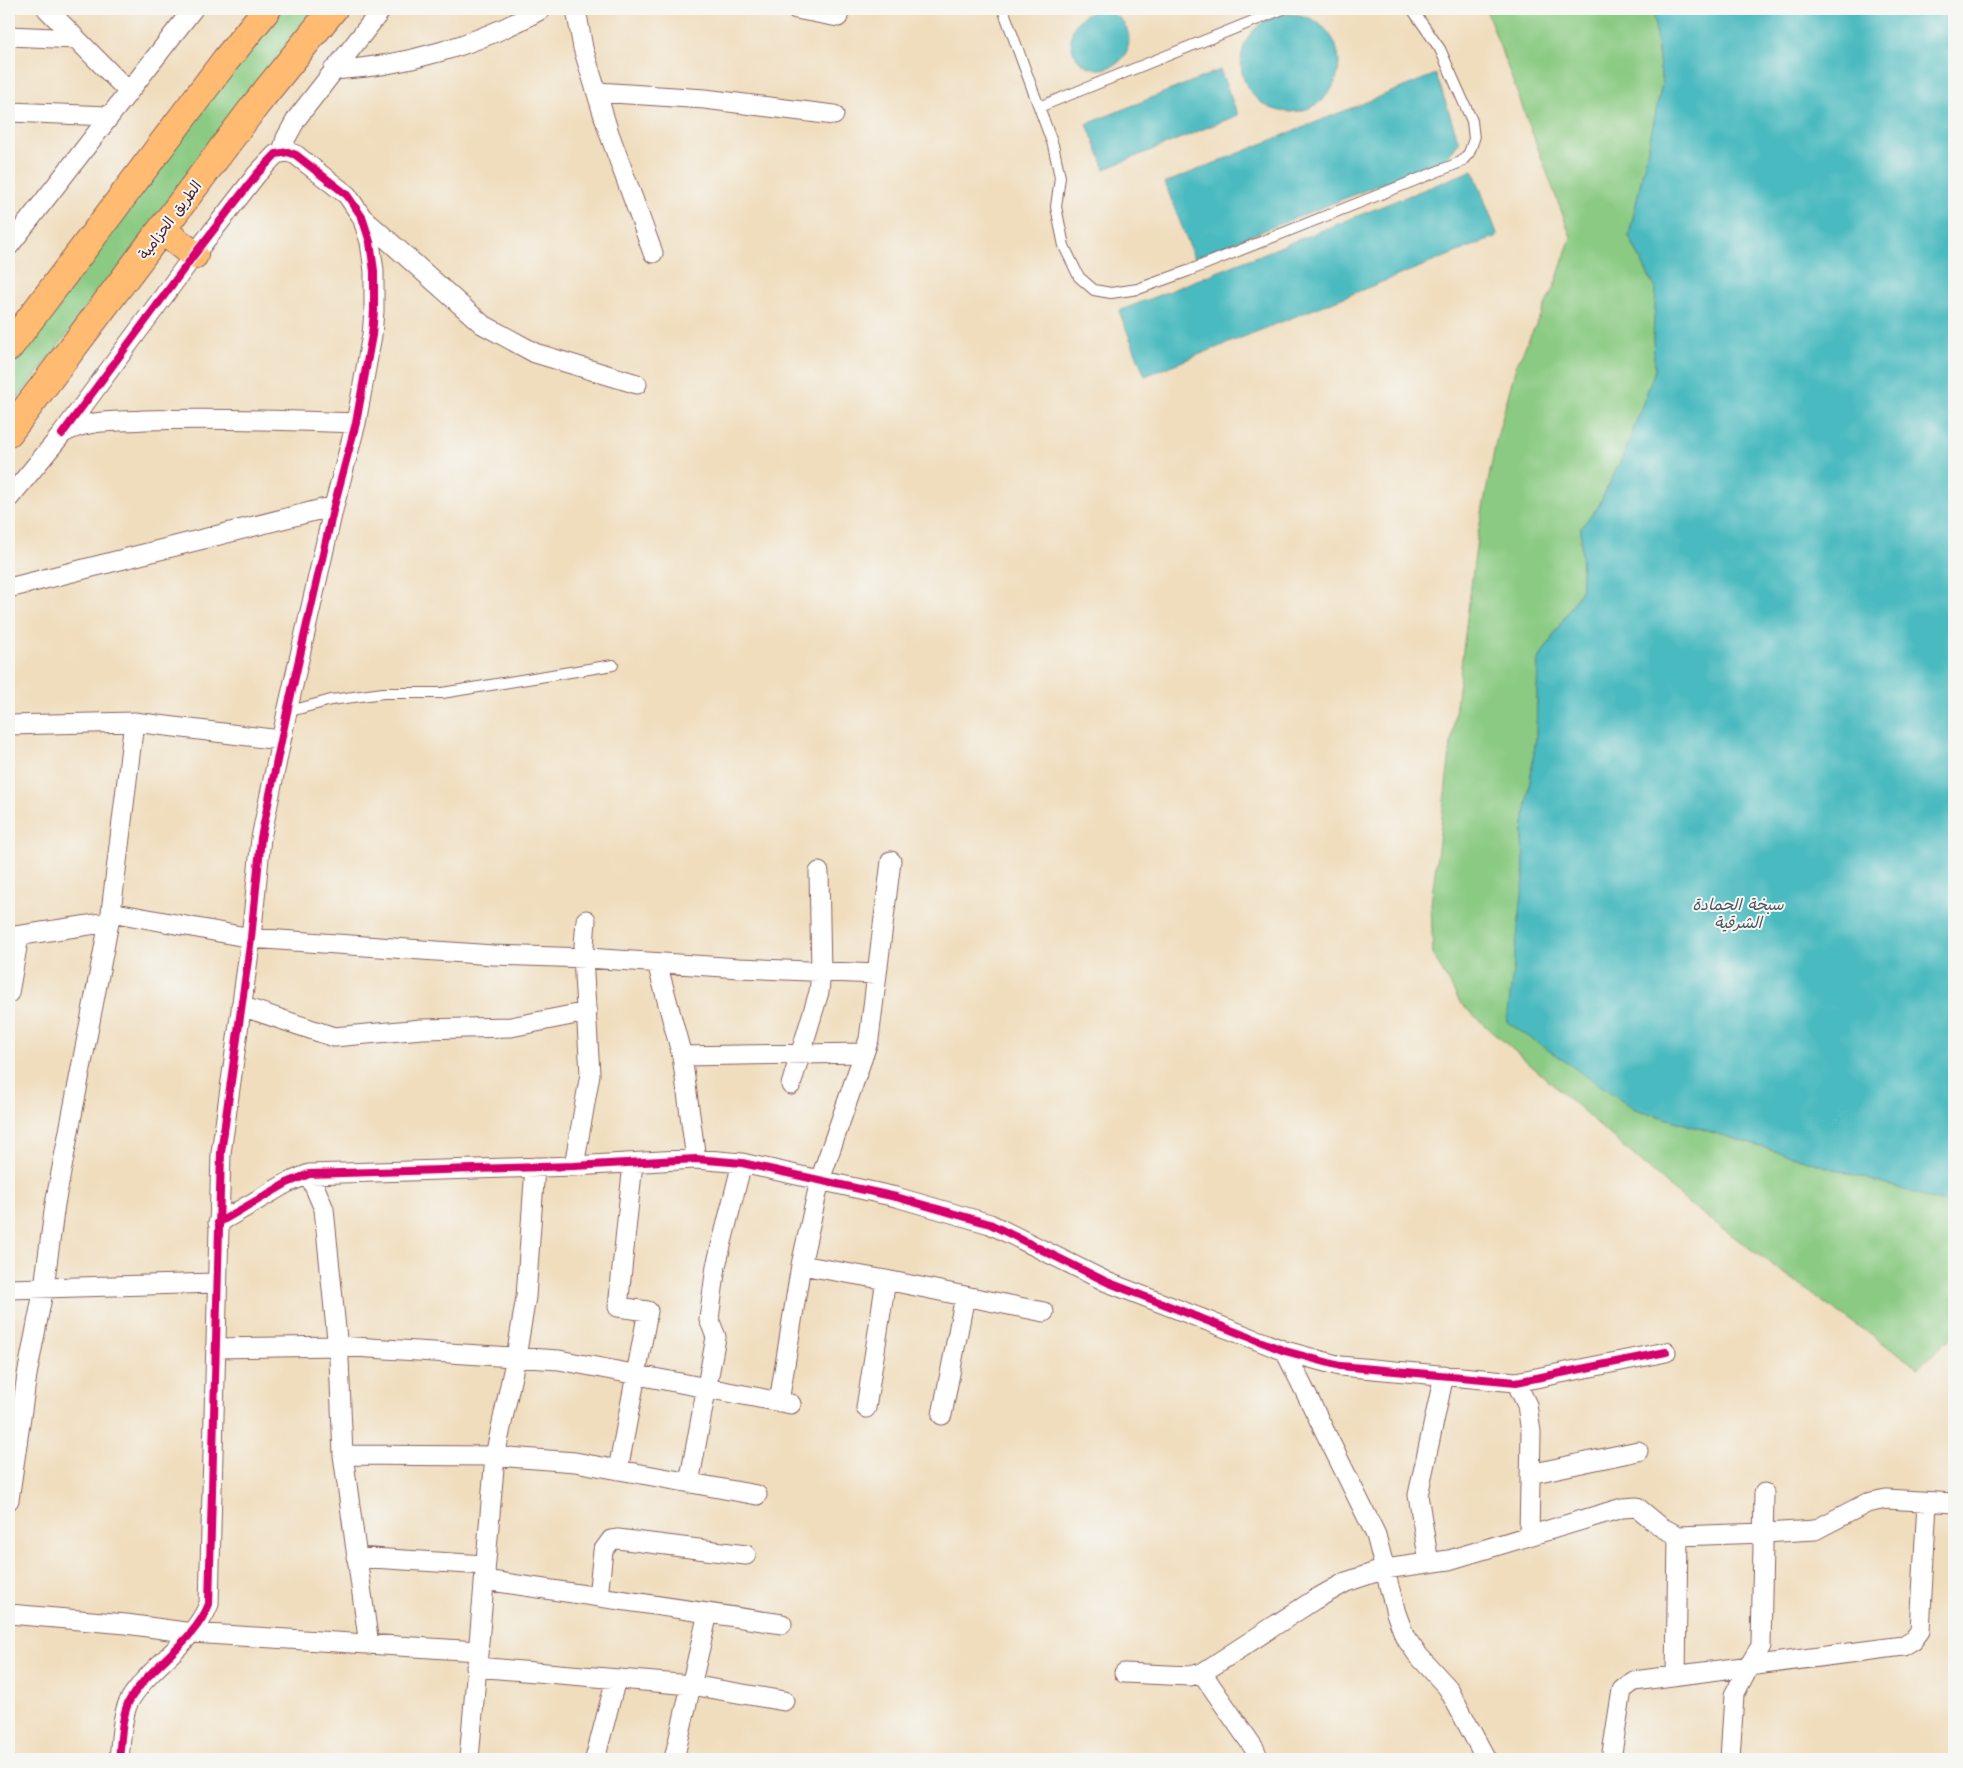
<svg xmlns="http://www.w3.org/2000/svg" width="1963" height="1768" font-family="Kalam,'Playpen Sans Arabic',sans-serif">
<style>
.green{fill:#8aca82;stroke:#6a7456}
.water{fill:#4ababf;stroke:#4a6c75}
.lines{fill:none;stroke-linecap:round;stroke-linejoin:round}
.service-casing{stroke:#84625e;stroke-width:12}
.minor-casing{stroke:#84625e;stroke-width:21}
.trunk-casing{stroke:#84625e;stroke-width:30}
.service{stroke:#fff;stroke-width:10}
.minor{stroke:#fff;stroke-width:19}
.trunk{stroke:#febb71;stroke-width:28}
.cycleway-casing{stroke:#f6f6f2;stroke-width:11}
.cycleway{stroke:#d6006c;stroke-width:8}
.labels{text-anchor:middle;stroke-width:4;stroke-linejoin:round;paint-order:stroke}
.street-label{font-size:15px;fill:#4a1f2b;stroke:#f6f6f2}
.water-label{font-size:16px;font-style:italic;fill:#4a555f;stroke:#f6f6f2}
</style>
<rect width="100%" height="100%" fill="#f6f6f2"/>
<filter id="ink" filterUnits="userSpaceOnUse"><feTurbulence type="fractalNoise" baseFrequency=".02" numOctaves="2"/><feDisplacementMap in="SourceGraphic" scale="10" xChannelSelector="R" yChannelSelector="G"/><feConvolveMatrix kernelMatrix="1 2 1 2 8 2 1 2 1" color-interpolation-filters="sRGB"/></filter>
<filter id="wash" filterUnits="userSpaceOnUse"><feTurbulence type="fractalNoise" baseFrequency=".0096" numOctaves="4" result="noise"/><feDisplacementMap in="SourceGraphic" scale="20" xChannelSelector="R" yChannelSelector="G"/><feGaussianBlur stdDeviation="1.12" result="paint"/><feColorMatrix in="noise" values="0 0 0 0 0 0 0 0 0 0 0 0 0 0 0 0 0 1.4 0 .05"/><feComposite in="paint" operator="in"/></filter>
<g filter="url(#wash)">
<rect width="100%" height="100%" fill="#f0ddbd"/>
<path class="green" d="M277 9H318L9 410V357Z
M1486 9H1653L1662 84 1629 236 1656 290 1653 337 1655 370 1627 448 1598 507 1581 528 1582 589 1538 661 1536 738 1523 832 1524 878 1635 1109 1954 1205V1335L1918 1367 1827 1305 1688 1203 1461 1004 1433 955 1431 904 1477 539 1496 441 1516 366 1554 287 1571 237Z"/>
<path class="water" d="M1653 9H1954V1205L1635 1109 1507 1022 1524 878 1523 832 1536 738 1538 661 1582 589 1581 528 1598 507 1627 448 1655 370 1653 337 1656 290 1629 236 1662 84Z
M1071 40a29 29 0 1 1 58 0a29 29 0 1 1-58 0Z
M1241 63a49 49 0 1 1 98 0a49 49 0 1 1-98 0Z
M1220 70 1238 115 1105 169 1087 124Z
M1436 74 1459 142 1447 158 1194 258 1165 183Z
M1473 170 1498 236 1145 376 1119 311Z"/>
</g>
<g filter="url(#ink)">
<g class="lines">
<defs>
<path id="service" d="M1003 9 1053 145 1060 177 1056 207 1064 246 1079 277 1094 290 1111 293 1138 289 1188 271 1461 162 1469 153 1474 139 1472 121 1440 49 1412 9
M1039 107 1283 9
M287 712 331 700 383 693H442L613 665"/>
<path id="minor" d="M47 9 128 91
M576 9 583 48 609 133 653 253
M796 9 838 17
M9 36 76 39
M333 70C404 67 480 44 542 9
M597 92 705 99 834 115
M9 112 109 116
M282 152 286 138 297 118 382 9
M363 218 482 324 535 353 637 384
M9 246 193 9
M62 434 194 255 257 174 276 154 288 152 296 155 347 195 362 217 370 242 374 271V311L372 335 356 423 334 506 287 712 261 838 251 938 221 1153 209 1604C196 1637 164 1657 142 1683 137 1690 130 1697 127 1706 121 1722 121 1742 119 1759
M9 498 62 434C85 419 118 422 144 420 215 418 285 420 356 423
M9 588 334 506
M9 725 134 722 280 740
M111 912 251 938 493 955 587 958 739 968 877 974
M9 937 109 922
M657 963 682 1056 696 1159
M9 993 19 936
M241 1006 334 1037 422 1029 511 1027 587 1012
M682 1056 864 1053
M791 1085 819 992 821 972 819 872
M574 1166 590 1074 583 958 586 920
M309 1174 324 1209 339 1359 343 1455 369 1645
M218 1223 287 1183 309 1174 574 1166 696 1159 742 1163 896 1197 990 1224 1107 1282 1285 1351 1340 1366 1516 1382 1666 1352
M801 1265 886 1280 1044 1312
M9 1289 216 1283
M215 1348 338 1346 559 1360 791 1404
M1285 1351 1376 1535 1396 1613 1405 1637 1417 1654 1448 1688 1486 1759
M1516 1382 1527 1405 1531 1432 1529 1536
M779 1402 801 1265 820 1180 869 1039 891 861
M866 1408 886 1280
M942 1415 965 1296
M343 1455 495 1456 575 1462 757 1495
M618 1470 648 1311 618 1307 633 1163
M1530 1474 1638 1451
M689 1483 716 1337 709 1319 716 1266 742 1163
M9 1500 27 1375 44 1287 55 1204 111 912 134 722
M356 1557 485 1565
M1429 1563 1418 1495 1444 1375
M484 1580 782 1624
M598 1597 603 1551 611 1540 618 1539 746 1555
M9 1614 126 1624 192 1633 478 1651
M476 1667 691 1685 784 1701
M1124 1673 1190 1676 1202 1673 1314 1600 1346 1582 1385 1569 1449 1560 1622 1508 1637 1507 1661 1527 1678 1536 1763 1533 1815 1530 1867 1503 1886 1499 1954 1503
M1202 1673 1254 1748 1259 1759
M1676 1675 1678 1536
M469 1759 495 1456 516 1357 526 1297 535 1167
M595 1759 616 1679
M674 1759 708 1613
M1611 1759 1622 1690 1634 1681 1903 1646 1913 1640 1920 1631 1927 1502
M1730 1759 1734 1695 1749 1666 1761 1646 1764 1493"/>
<path id="trunk" d="M162 230 194 255
M9 347 225 61 267 9
M9 432 257 103 333 9"/>
</defs>
<use href="#service" class="service-casing"/>
<use href="#minor" class="minor-casing"/>
<use href="#trunk" class="trunk-casing"/>
<use href="#service" class="service"/>
<use href="#minor" class="minor"/>
<use href="#trunk" class="trunk"/>
<defs>
<path id="cycleway" d="M62 434 194 255 257 174 276 154 288 152 296 155 347 195 362 217 370 242 374 271V311L372 335 356 423 334 506 287 712 261 838 251 938 221 1153 209 1604C196 1637 164 1657 142 1683 137 1690 130 1697 127 1706 121 1722 121 1742 119 1759
M218 1223 287 1183 309 1174 574 1166 696 1159 742 1163 896 1197 990 1224 1107 1282 1285 1351 1340 1366 1516 1382 1666 1352"/>
</defs>
<use href="#cycleway" class="cycleway-casing"/>
<use href="#cycleway" class="cycleway"/>
</g>
</g>
<g class="labels">
<g class="street-label">
<text transform="translate(170 220) rotate(-53)" y="5">الطريق الحزامية</text>
</g>
<g class="water-label">
<text x="1738" y="910">سبخة الحمادة<tspan x="1738" dy="18">الشرقية</tspan></text>
</g>
</g>
<rect width="1963" height="1768" fill="none" stroke="#f6f6f2" stroke-width="30"/>
</svg>
